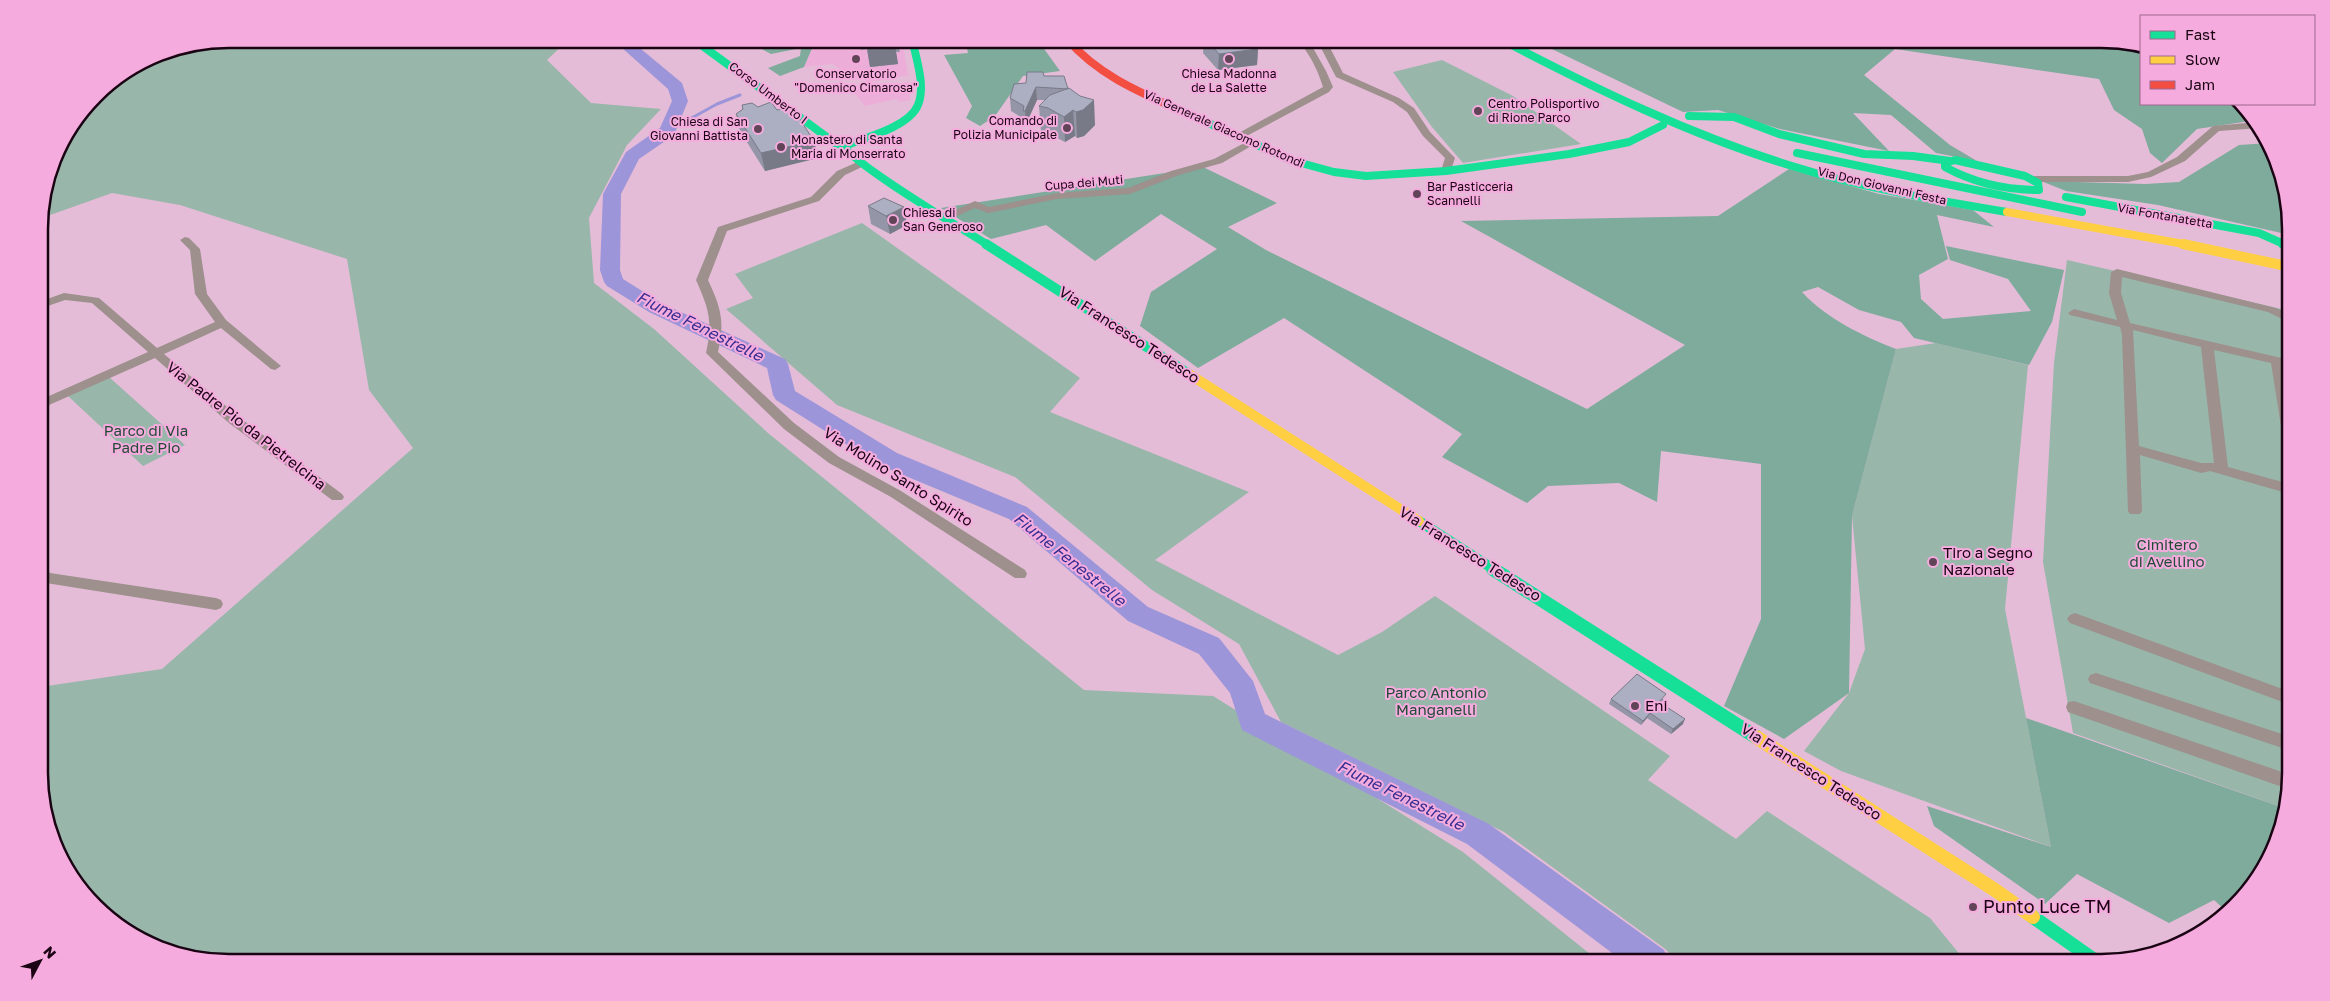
<svg xmlns="http://www.w3.org/2000/svg" width="2330" height="1001" font-family="'Golos Text',sans-serif">
<style>
.built{fill:#ecaed8}
.green{fill:#98b7aa}
.forest{fill:#7eab9c}
.lines{fill:none;stroke-linecap:round;stroke-linejoin:round}
.stream{stroke:#9d95d9;stroke-width:3}
.river{fill:#9d95d9;fill-rule:evenodd}
.street{fill:#9d908d;fill-rule:evenodd}
.fast-far2{stroke:#16e098;stroke-width:8}
.fast-far1{stroke:#16e098;stroke-width:10}
.fast{stroke:#16e098;stroke-width:14}
.slow-far2{stroke:#ffcf43;stroke-width:8}
.slow-far1{stroke:#ffcf43;stroke-width:10}
.slow{stroke:#ffcf43;stroke-width:14}
.jam{stroke:#f24e42;stroke-width:8}
.wall{fill:#9496a7}
.shaded-wall{fill:#787a88}
.building{fill:#acafc2;stroke:#787a88}
.poi-dot{fill:#614458;stroke:#f5abdd;stroke-width:2}
.labels{text-anchor:middle;stroke-width:4;stroke-linejoin:round;paint-order:stroke}
.far-poi-label{font-size:12px;fill:#1a0313;stroke:#f5abdd;text-anchor:start}
.far-street-label{font-size:12px;fill:#1a0313;stroke:#f5abdd}
.street-label{font-size:15px;fill:#1a0313;stroke:#f5abdd}
.park-label{font-size:15px;fill:#204c36;stroke:#f5abdd}
.poi-label{font-size:15px;fill:#1a0313;stroke:#f5abdd;text-anchor:start}
.water-label{font-size:16px;font-style:italic;fill:#362e91;stroke:#f5abdd}
.near-poi-label{font-size:18px;fill:#1a0313;stroke:#f5abdd;text-anchor:start}
.rim{fill:none;stroke:#1a0313;stroke-width:2.5}
</style>
<rect width="100%" height="100%" fill="#e4bcd7"/>
<path class="built" d="M817 39H902L908 75 867 83 864 78 853 80 833 64 804 67Z
M908 82 911 100 900 102 896 99 865 106 852 90Z"/>
<path class="green" d="M229 39H569L547 60 591 103 661 109 627 145 589 218 594 283 654 329 768 433 1084 690 1213 696 1463 852 1600 962H229L156 948 113 923 78 888 53 845 40 797V687L162 669 413 448 369 390 347 259 180 205 112 193 39 219 58 145 103 86 152 56Z
M1442 60 1513 96 1581 144 1463 163 1432 127 1393 72Z
M862 223 1080 378 1050 412 1249 492 1155 560 1338 655 1382 632 1435 596 1670 756 1648 780 1736 839 1767 811 1930 918 1966 962H1679L1664 948 1504 832 1281 722 1239 644 1152 590 1015 477 837 405 726 309 753 298 735 274Z
M2067 260 2290 311 2291 773 2284 808 2073 733 2043 562 2054 363Z
M1936 343 2028 365 2005 609 2051 847 1841 771 1804 751 1849 693 1865 649 1852 516 1896 349Z
M109 377 185 445 143 466 68 396Z"/>
<path class="forest" d="M749 39H816L804 67 780 76 768 68 800 56 801 48 771 54 758 47 731 42Z
M965 39H1037L1060 71 1023 76 995 116 980 126 966 118 972 106 944 55 968 53Z
M1531 39H2101L2141 47V104H2243L2256 120 2197 129 2162 163 2150 153 2142 129 2114 110 2099 79 1895 49 1864 75 1950 145 1977 161 1936 153 1891 115 1853 113 1889 151 1780 129 1718 110 1683 112Z
M2269 143C2285 171 2290 203 2290 235L2158 205 2066 191 2041 181 2145 184 2179 182 2239 145Z
M1203 167 1277 203 1228 227 1266 250 1587 409 1685 345 1461 221 1718 216 1789 169 1879 194 1973 210 1994 227 1937 215 1948 259 1919 275 1921 299 1943 319 2031 311 2008 279 1950 260 1946 246 2064 270 2052 322 2029 365 1914 338 1901 322 1859 310 1818 287 1802 292C1827 319 1863 336 1896 349L1852 516 1849 693 1784 739 1724 706 1761 619V464L1661 451 1657 502 1619 483 1548 486 1527 503 1442 457 1462 434 1284 318 1198 368 1140 326 1151 292 1217 249 1161 214 1095 261 1046 225 991 239 941 208Z
M2026 718 2284 808 2277 845 2252 888 2227 912 2214 900 2169 923 2077 874 2045 904 1934 826 1927 806 2051 847Z"/>
<g class="lines">
<path class="stream" d="M668 131 717 104 740 95"/>
<path class="river" d="M612 39H629L682 83 688 101 674 135 639 159 621 194 620 270 623 279 663 304 785 359 788 364 795 391 897 453 1027 507 1148 607 1219 638 1253 681 1265 714 1489 824 1664 950 1669 962H1624L1467 844 1242 730 1230 693 1199 654 1128 621 1009 519 879 465 776 400 773 395 767 368 649 312 607 286 604 282 600 270 603 194 626 152 660 128 672 101 668 89Z"/>
<path class="street" d="M1296 39H1308L1326 71 1333 87 1329 92 1241 139H1235V135L1323 87C1317 68 1309 52 1296 39Z
M1314 39 1326 40 1343 73 1399 98 1414 108 1430 132 1455 158 1450 173H1442L1441 171 1445 158 1423 136 1407 112 1393 102 1336 77 1319 44Z
M2257 122 2260 128 2219 131 2185 161 2151 177 2128 182H2033L2028 179 2033 176H2128L2148 172 2177 157 2213 126Z
M1250 140 1255 143 1253 145 1222 163 1179 175 1130 194 1057 199 988 213 975 208 950 219H942L941 217 975 201 989 207 1057 193 1128 188 1171 171 1214 159Z
M862 160 866 161V165L845 175 819 201 727 231 708 280C721 308 725 321 718 352L794 423 839 457 901 491 1025 570 1027 574 1025 578H1015L891 497 829 463 784 429 706 353C713 322 709 309 696 280L718 227 811 197 837 171Z
M185 237 189 238 200 249 207 294 226 320 281 366 275 370 271 369 221 328 164 354 239 417 342 494 344 497 342 500H332L229 423 155 358 40 409V400L148 352 92 303 65 300 39 309V302L64 293 99 298 157 348 215 322 195 294 190 250 180 240Z
M2117 269 2276 308 2290 314V323L2268 312 2122 277 2121 293 2130 323 2290 360V368L2284 366 2290 402V443L2283 439 2271 363 2214 350 2228 467 2290 484V494L2210 471 2201 473 2140 455 2142 511 2140 514H2130L2128 511 2122 335 2120 327 2070 315 2068 313 2074 309 2117 320 2109 293 2111 272ZM2133 330 2201 347 2214 463H2201L2139 446Z
M40 565 45 566 50 573 216 598 221 600 223 604 221 608 216 610 46 583 40 581Z
M2075 613 2291 692V705L2070 623 2067 619 2070 615Z
M2096 673 2291 737V751L2090 683 2088 679 2090 675Z
M2074 701 2291 775 2288 789 2068 712 2066 707 2068 702Z"/>
<path class="fast-far2" d="M693 39 835 143 844 146
M1500 39C1594 88 1690 135 1792 166 1862 188 1935 200 2007 212
M1182 111 1290 160 1334 172 1366 176 1446 171 1569 154 1629 142 1663 125
M1689 116 1734 117 1779 134 1864 154 1913 156 1950 161
M844 146C854 165 963 229 988 245
M844 146C865 138 909 127 918 105 926 86 916 58 912 39
M1797 153 2082 212
M1955 160 2025 176 2038 183 2039 190C2006 190 1974 183 1945 167V163Z
M2066 197 2259 233 2286 245"/>
<path class="fast-far1" d="M986 244 1189 374
M2283 244 2290 247
M1419 521 1495 570"/>
<path class="fast" d="M1493 569 1756 737
M2033 917 2097 962"/>
<path class="slow-far2" d="M2007 212 2189 245"/>
<path class="slow-far1" d="M2183 244 2286 266
M1189 374 1419 521"/>
<path class="slow" d="M1756 737 1995 890 2033 917"/>
<path class="jam" d="M1067 39C1098 75 1139 92 1182 111"/>
</g>
<path class="wall" d="M859 39H902L903 47 899 48 900 52H896L898 64 870 67 867 49 861 50Z
M1204 39H1248L1258 49 1257 65 1218 70 1203 53Z
M1044 76 1067 88 1095 125 1084 136 1077 138 1075 136 1065 142 1049 134 1041 132 1039 106 1045 100H1037L1026 124H1024V119L1011 111 1010 98 1026 83Z
M777 110 814 141 818 158 765 171 740 131 736 114Z
M868 206 907 225 890 234 871 224Z
M1611 699H1664L1661 703 1683 724 1671 734 1647 718 1641 725 1609 704Z"/>
<path class="shaded-wall" d="M894 39 898 64 870 67 866 42Z
M898 39H902L903 47 899 48Z
M1258 49 1257 65 1218 70 1219 54Z
M1036 87 1037 100 1026 124 1025 111Z
M1094 100 1095 125 1084 136 1077 138 1076 112Z
M1073 110 1075 136 1065 142 1064 117Z
M814 141 818 158 765 171 761 153Z
M904 207 907 225 890 234 886 216Z
M1650 713 1647 718 1641 725 1643 721Z
M1685 719 1683 724 1671 734 1673 729Z"/>
<path class="building" d="M865 39H894V40L866 42Z
M1206 39H1248L1258 49 1219 54Z
M1027 72H1043L1044 76H1064L1068 89 1036 87 1025 111H1023L1024 106 1010 98 1014 84 1026 83Z
M1069 88 1080 96 1094 100 1083 110 1076 112 1073 110 1064 117 1048 108 1039 106 1050 95Z
M771 102 777 110 792 107 814 141 761 153 736 114 743 109 742 105 752 103 758 107Z
M884 198 904 207 886 216 868 206Z
M1637 674 1666 694 1659 702 1685 719 1673 729 1650 713 1643 721 1611 699Z"/>
<g class="poi-dot">
<circle cx="856" cy="59" r="5"/>
<circle cx="1229" cy="59" r="5"/>
<circle cx="1478" cy="111" r="5"/>
<circle cx="1067" cy="128" r="5"/>
<circle cx="758" cy="129" r="5"/>
<circle cx="781" cy="147" r="5"/>
<circle cx="1417" cy="194" r="5"/>
<circle cx="893" cy="220" r="5"/>
<circle cx="1933" cy="562" r="5"/>
<circle cx="1635" cy="706" r="5"/>
<circle cx="1973" cy="907" r="5"/>
</g>
<g class="labels">
<g class="far-poi-label">
<text x="856" y="78" text-anchor="middle">Conservatorio<tspan x="856" dy="14">"Domenico Cimarosa"</tspan></text>
<text x="1229" y="78" text-anchor="middle">Chiesa Madonna<tspan x="1229" dy="14">de La Salette</tspan></text>
<text x="1488" y="108">Centro Polisportivo<tspan x="1488" dy="14">di Rione Parco</tspan></text>
<text x="1057" y="125" text-anchor="end">Comando di<tspan x="1057" dy="14">Polizia Municipale</tspan></text>
<text x="748" y="126" text-anchor="end">Chiesa di San<tspan x="748" dy="14">Giovanni Battista</tspan></text>
<text x="791" y="144">Monastero di Santa<tspan x="791" dy="14">Maria di Monserrato</tspan></text>
<text x="1427" y="191">Bar Pasticceria<tspan x="1427" dy="14">Scannelli</tspan></text>
<text x="903" y="217">Chiesa di<tspan x="903" dy="14">San Generoso</tspan></text>
</g>
<g class="far-street-label">
<text transform="translate(768 93) rotate(37)" y="4">Corso Umberto I</text>
<text transform="translate(1224 129) rotate(24)" y="4">Via Generale Giacomo Rotondi</text>
<text transform="translate(1084 183) rotate(-5)" y="4">Cupa dei Muti</text>
<text transform="translate(1882 186) rotate(13)" y="4">Via Don Giovanni Festa</text>
<text transform="translate(2165 216) rotate(10)" y="4">Via Fontanatetta</text>
</g>
<g class="street-label">
<text transform="translate(1129 335) rotate(33)" y="5">Via Francesco Tedesco</text>
<text transform="translate(246 426) rotate(38)" y="5">Via Padre Pio da Pietrelcina</text>
<text transform="translate(898 477) rotate(32)" y="5">Via Molino Santo Spirito</text>
<text transform="translate(1470 554) rotate(32)" y="5">Via Francesco Tedesco</text>
<text transform="translate(1811 772) rotate(33)" y="5">Via Francesco Tedesco</text>
</g>
<g class="park-label">
<text x="146" y="436">Parco di Via<tspan x="146" dy="17">Padre Pio</tspan></text>
<text x="2167" y="550">Cimitero<tspan x="2167" dy="17">di Avellino</tspan></text>
<text x="1436" y="698">Parco Antonio<tspan x="1436" dy="17">Manganelli</tspan></text>
</g>
<g class="poi-label">
<text x="1943" y="558">Tiro a Segno<tspan x="1943" dy="17">Nazionale</tspan></text>
<text x="1645" y="711">Eni</text>
</g>
<g class="water-label">
<text transform="translate(700 326) rotate(26)" y="6">Fiume Fenestrelle</text>
<text transform="translate(1070 559) rotate(39)" y="6">Fiume Fenestrelle</text>
<text transform="translate(1401 795) rotate(26)" y="6">Fiume Fenestrelle</text>
</g>
<g class="near-poi-label">
<text x="1983" y="913">Punto Luce TM</text>
</g>
</g>
<path d="M0 0H2330V1001H0ZM229 48H2101A181 181 0 0 1 2282 229V773A181 181 0 0 1 2101 954H229A181 181 0 0 1 48 773V229A181 181 0 0 1 229 48Z" fill="#f5abdd" fill-rule="evenodd"/>
<path class="rim" d="M229 48H2101A181 181 0 0 1 2282 229V773A181 181 0 0 1 2101 954H229A181 181 0 0 1 48 773V229A181 181 0 0 1 229 48Z"/>
<rect x="2140" y="15" width="175" height="90" fill="#f5abdd" stroke="#9d688c"/>
<rect x="2150" y="31" width="25" height="8" fill="#16e098" stroke="#9d688c"/>
<text x="2185" y="40" font-size="15" fill="#1a0313">Fast</text>
<rect x="2150" y="56" width="25" height="8" fill="#ffcf43" stroke="#9d688c"/>
<text x="2185" y="65" font-size="15" fill="#1a0313">Slow</text>
<rect x="2150" y="81" width="25" height="8" fill="#f24e42" stroke="#9d688c"/>
<text x="2185" y="90" font-size="15" fill="#1a0313">Jam</text>
<g transform="translate(40 961) rotate(49)" stroke="#f5abdd" stroke-width="4" paint-order="stroke">
<path d="M0-4L9 19L0 12L-9 19Z" fill="#1a0313"/>
<text y="-8" font-size="14" font-weight="bold" text-anchor="middle" fill="#1a0313">N</text>
</g>
</svg>
